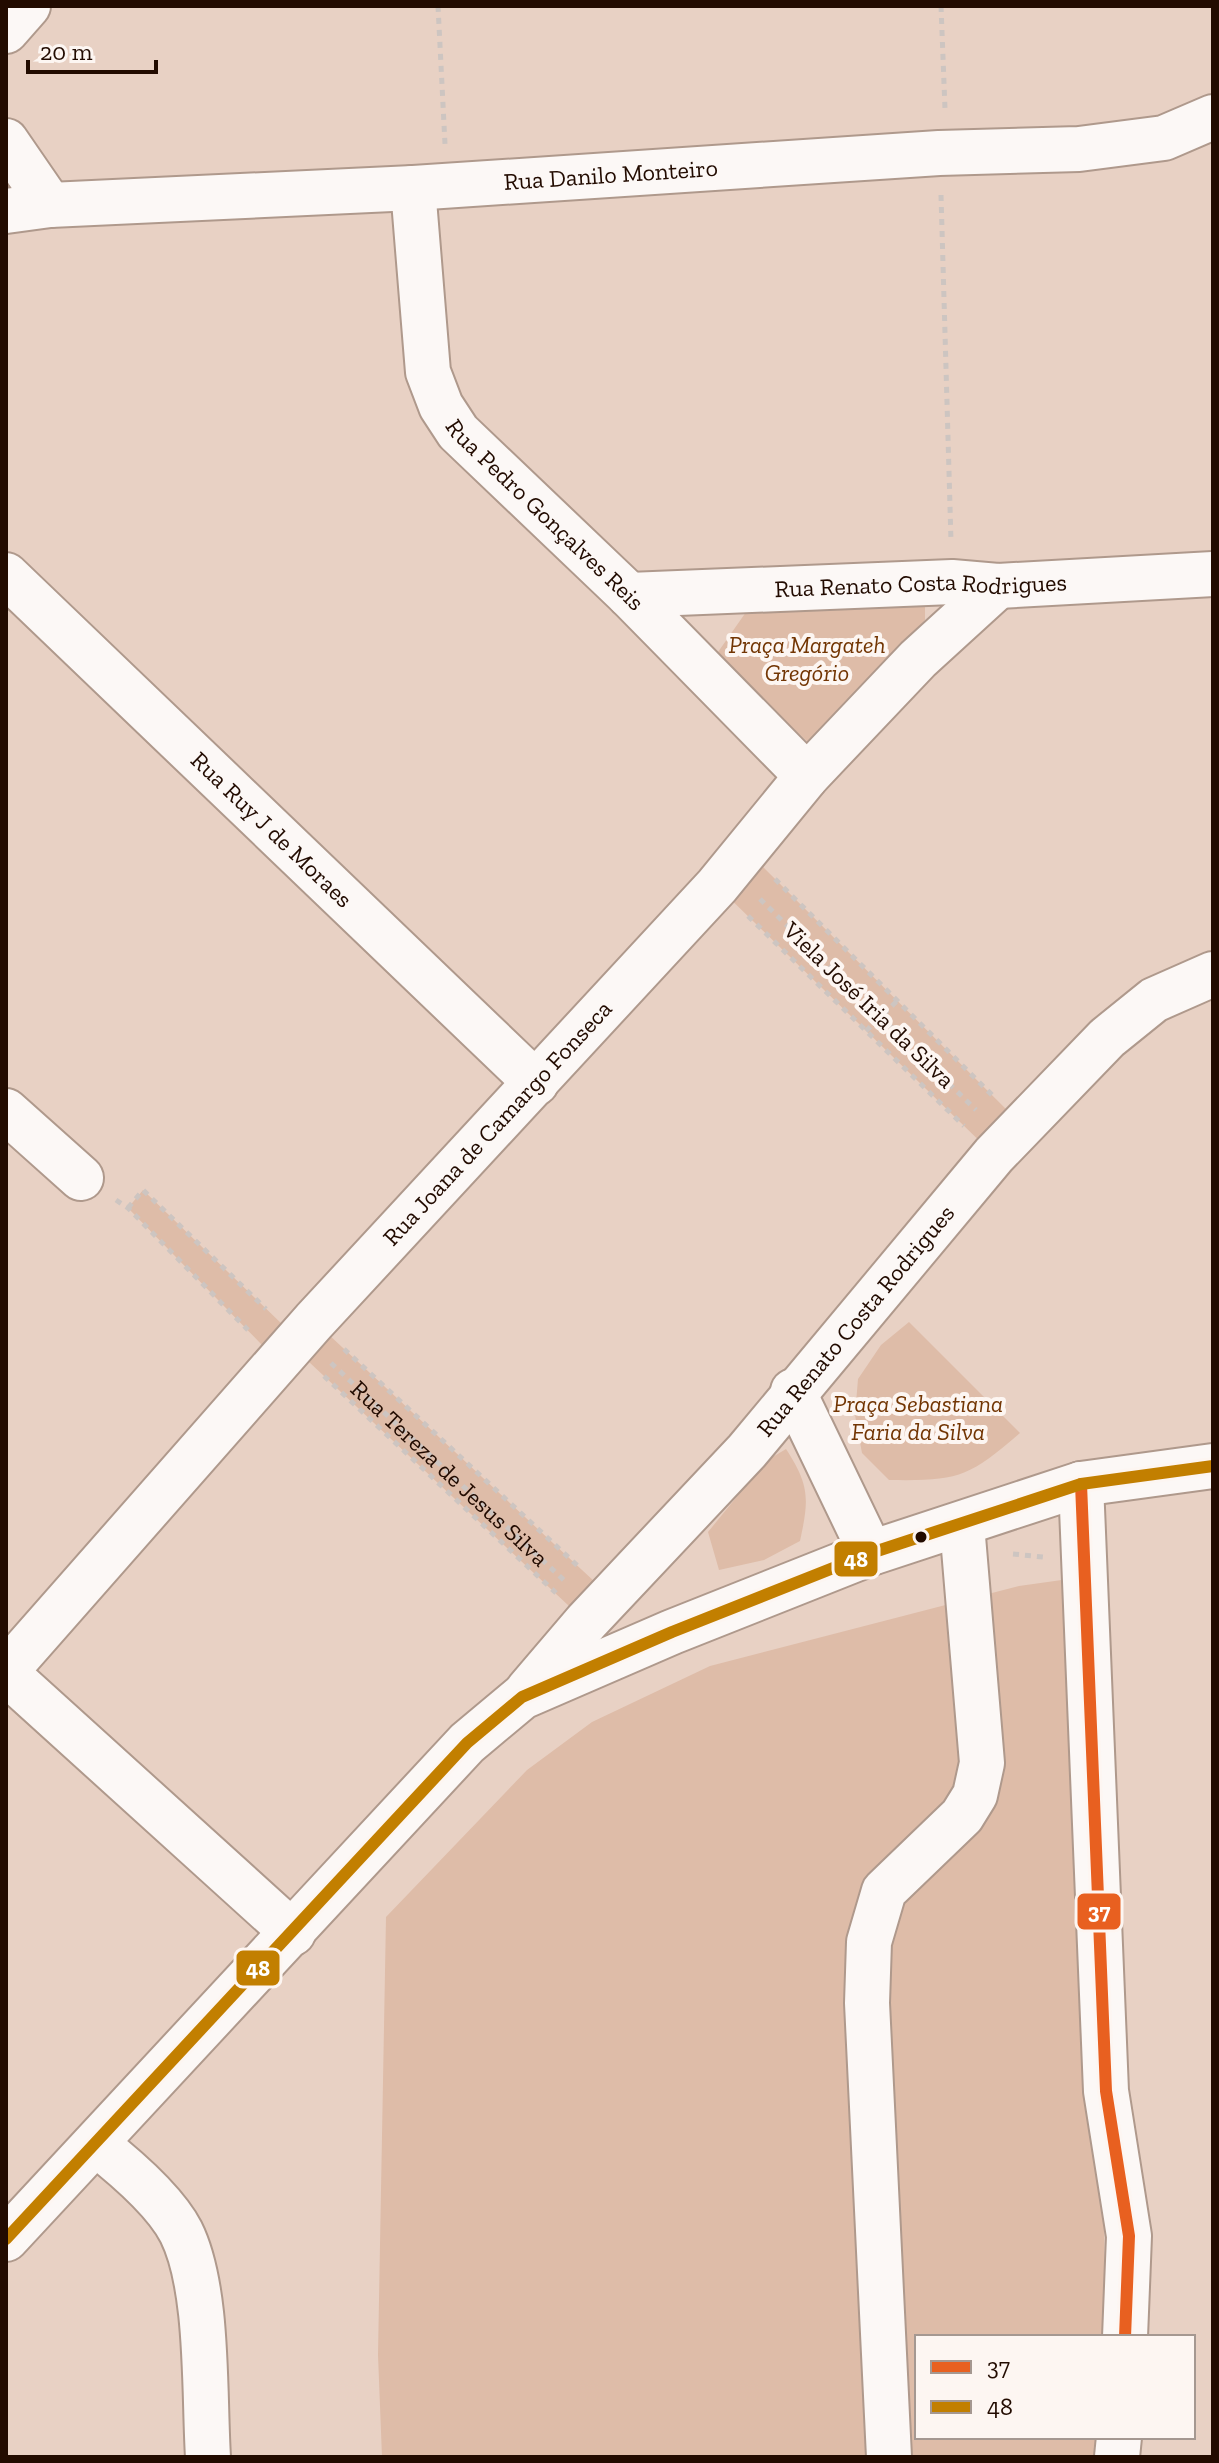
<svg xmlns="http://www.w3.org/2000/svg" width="1219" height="2463" font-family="'Zilla Slab',serif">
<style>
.green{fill:#debca8}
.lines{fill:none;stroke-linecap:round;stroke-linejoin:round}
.minor-casing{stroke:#af998c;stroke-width:48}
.path{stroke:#cdc5c1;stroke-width:5;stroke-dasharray:6 6;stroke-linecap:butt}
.minor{stroke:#fcf8f6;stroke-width:44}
.bus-1-casing{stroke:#fdf6f2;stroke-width:18}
.bus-2-casing{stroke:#fdf6f2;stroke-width:18}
.bus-1{stroke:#e86020;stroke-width:12}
.bus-2{stroke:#c27f00;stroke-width:12}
.bus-dot{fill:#220b00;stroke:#fdf6f2;stroke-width:3}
.labels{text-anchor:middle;stroke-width:8;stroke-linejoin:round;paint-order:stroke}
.street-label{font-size:24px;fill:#220b00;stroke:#fdf6f2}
.park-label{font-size:24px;font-style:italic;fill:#723503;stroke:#fdf6f2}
.line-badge{stroke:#fdf6f2;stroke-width:3}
.badge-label{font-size:22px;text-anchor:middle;font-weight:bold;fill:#fff}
</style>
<rect width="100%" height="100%" fill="#e8d1c4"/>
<path class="green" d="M918 596 925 607V620L816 742 809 743 719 661 718 652 751 605Z
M746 850 1024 1127 994 1155 717 886Z
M143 1190 284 1326 263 1346 128 1208Z
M314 1321 610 1596 586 1622 292 1346Z
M909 1322 1020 1433C968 1478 958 1481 889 1480L862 1453 855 1415 858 1379 881 1345Z
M786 1449C810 1486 809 1499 800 1541L764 1560 719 1570 708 1532 766 1461Z
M1076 1578 1104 2209 1105 2337H917V2437H1104V2457H382L378 2355 386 1917 527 1770 592 1722 710 1666 1019 1586Z"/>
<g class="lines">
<defs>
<g id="minor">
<path d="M6 31 28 6"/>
<path d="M6 141 50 205"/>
<path id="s2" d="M413 188 428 372 441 406 458 432 629 595 807 776"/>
<path id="s3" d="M6 211 50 205 413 188 939 153 1079 149 1164 138 1213 117"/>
<path id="s4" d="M6 575 536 1083"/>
<path id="s5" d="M629 595 952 582 998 586 1213 574"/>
<path d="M6 1111 81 1178"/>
<path d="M793 1391 871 1553"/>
<path d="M1081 1484 1106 2091 1129 2236 1125 2337"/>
<path id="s6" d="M6 1671 314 1321 717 886 807 776 918 659 998 586"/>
<path d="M6 1673 293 1933"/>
<path id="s7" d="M528 1690 586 1622 747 1451 994 1155 1107 1038 1154 1000 1213 974"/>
<path d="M96 2144C124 2166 165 2201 181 2232 209 2288 204 2393 208 2457"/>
<path d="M6 2239 467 1743 522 1697 672 1632 871 1553 1081 1484 1213 1466"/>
<path d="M889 2457 867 2003 869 1942 884 1891 962 1816 975 1795 982 1763 962 1525"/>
<path d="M1117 2457 1119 2437"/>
</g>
</defs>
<use href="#minor" class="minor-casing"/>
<g class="path">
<path d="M438 6 445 144"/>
<path d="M941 6 945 109"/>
<path d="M941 195 951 541"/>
<path d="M775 879 992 1095"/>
<path d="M760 899 976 1110"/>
<path d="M748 916 964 1126"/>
<path d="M866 1031 897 1001"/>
<path d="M116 1200 128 1208 248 1330"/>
<path d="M128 1208 143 1190 266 1309"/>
<path d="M344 1349 580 1568"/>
<path id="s1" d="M331 1363 567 1583"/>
<path d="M324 1376 556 1593"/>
<path d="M1013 1554 1043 1557"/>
</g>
<use href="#minor" class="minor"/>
<defs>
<path id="bus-1" d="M1081 1484 1106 2091 1129 2236 1125 2337"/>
<path id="bus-2" d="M6 2239 467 1743 522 1697 672 1632 871 1553 1081 1484 1213 1466"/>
</defs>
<use href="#bus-1" class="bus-1-casing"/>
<use href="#bus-2" class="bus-2-casing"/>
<use href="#bus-1" class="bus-1"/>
<use href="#bus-2" class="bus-2"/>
</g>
<circle class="bus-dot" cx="921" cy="1537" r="7"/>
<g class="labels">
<g class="street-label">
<text dy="8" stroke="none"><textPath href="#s3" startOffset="606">Rua Danilo Monteiro</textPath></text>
<text dy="8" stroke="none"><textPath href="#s2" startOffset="372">Rua Pedro Gonçalves Reis</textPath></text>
<text dy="8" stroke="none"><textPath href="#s5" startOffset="292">Rua Renato Costa Rodrigues</textPath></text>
<text dy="8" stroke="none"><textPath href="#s4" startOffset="368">Rua Ruy J de Moraes</textPath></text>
<text transform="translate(869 1005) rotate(44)" y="8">Viela José Iria da Silva</text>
<text dy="8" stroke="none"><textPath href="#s6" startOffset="736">Rua Joana de Camargo Fonseca</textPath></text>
<text dy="8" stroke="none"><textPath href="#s7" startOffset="494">Rua Renato Costa Rodrigues</textPath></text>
<text dy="8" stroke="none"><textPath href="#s1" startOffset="162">Rua Tereza de Jesus Silva</textPath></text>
</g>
<g class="park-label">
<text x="807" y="653">Praça Margateh<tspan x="807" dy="28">Gregório</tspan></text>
<text x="918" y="1412">Praça Sebastiana<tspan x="918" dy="28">Faria da Silva</tspan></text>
</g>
</g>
<g class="line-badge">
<rect x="833" y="1540" width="46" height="38" rx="8" fill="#c27f00"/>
<rect x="1076" y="1892" width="46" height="39" rx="8" fill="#e86020"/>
<rect x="235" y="1949" width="46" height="38" rx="8" fill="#c27f00"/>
</g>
<g class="badge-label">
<text x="856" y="1567">48</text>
<text x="1099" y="1919">37</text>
<text x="258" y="1976">48</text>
</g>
<rect width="1219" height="2463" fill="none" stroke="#220b00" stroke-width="16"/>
<rect x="915" y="2335" width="280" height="104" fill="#fdf6f2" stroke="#a59891" stroke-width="2"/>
<rect x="931" y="2361" width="40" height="12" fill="#e86020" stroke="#a59891" stroke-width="2"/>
<text x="987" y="2375" font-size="24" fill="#220b00">37</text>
<rect x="931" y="2401" width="40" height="12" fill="#c27f00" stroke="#a59891" stroke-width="2"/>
<text x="987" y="2415" font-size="24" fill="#220b00">48</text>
<path d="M28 60v12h128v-12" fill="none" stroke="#220b00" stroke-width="4"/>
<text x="40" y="60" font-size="24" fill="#220b00" stroke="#fdf6f2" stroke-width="6" paint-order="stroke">20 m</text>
</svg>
